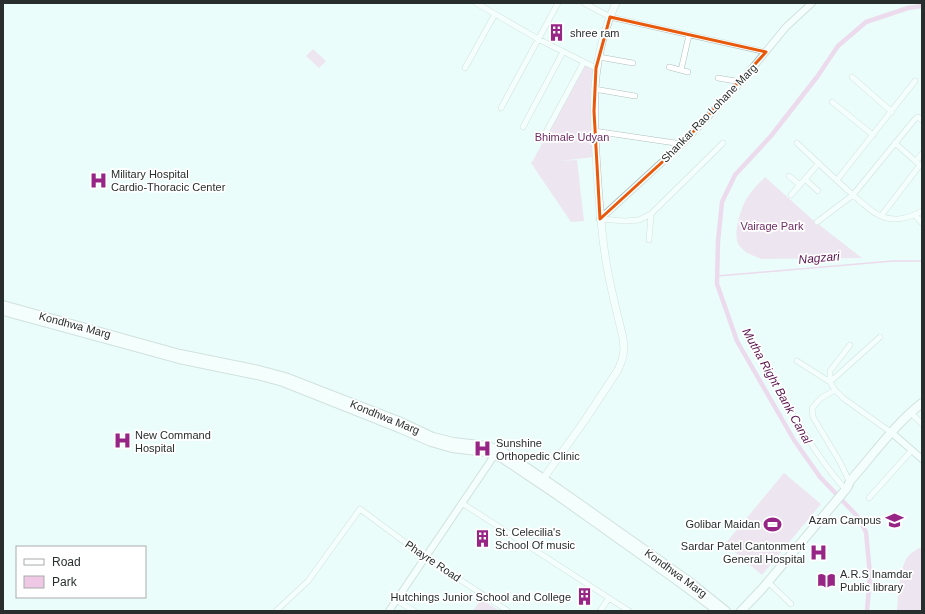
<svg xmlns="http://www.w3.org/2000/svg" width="925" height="614" font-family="Arial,sans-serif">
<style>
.green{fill:#efc8e5}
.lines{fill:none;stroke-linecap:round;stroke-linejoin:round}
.stream{stroke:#edb0de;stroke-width:1.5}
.canal{stroke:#edb0de;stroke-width:4.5}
.minor-casing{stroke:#b0c0be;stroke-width:6}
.tertiary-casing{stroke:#b0c0be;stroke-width:8}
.secondary-casing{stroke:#b0c0be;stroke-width:8}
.primary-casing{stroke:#b0c0be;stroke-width:10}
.trunk-casing{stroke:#b0c0be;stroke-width:10}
.minor{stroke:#fff;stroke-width:5}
.tertiary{stroke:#fff;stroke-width:6}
.secondary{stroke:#fff;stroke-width:7}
.primary{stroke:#fff;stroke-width:8}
.trunk{stroke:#fff;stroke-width:8}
.marked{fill:none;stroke:#e8590c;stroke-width:3;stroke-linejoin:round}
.labels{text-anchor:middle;stroke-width:3.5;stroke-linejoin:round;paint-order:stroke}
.poi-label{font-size:11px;fill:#272e2d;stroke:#fff;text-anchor:start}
.street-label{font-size:11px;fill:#272e2d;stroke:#fff}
.park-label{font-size:11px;fill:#712b64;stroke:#fff}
.water-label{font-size:12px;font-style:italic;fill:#5b1550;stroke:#fff}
</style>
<rect width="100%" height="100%" fill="#ebfdfa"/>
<path class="green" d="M313 49 326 61 319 68 306 56Z
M586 63 595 67 594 157 559 161 577 160 584 221 571 222 531 163 532 162Z
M765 177 813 220 862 258 762 259C754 256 744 253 739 245 732 236 741 207 747 198 752 190 759 183 765 177Z
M784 473 821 504 762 575 725 544Z
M922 547V611H897C898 598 900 567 907 558 910 553 917 549 922 547Z
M481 599 500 611H473Z"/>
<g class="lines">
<path class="stream" d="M717 276 893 261H922"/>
<path class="canal" d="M867 611 870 575 866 532 858 517 820 477 794 440 737 341 717 284 718 241 722 202 735 175 771 136 817 77 838 46 866 22 908 8 922 6"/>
<defs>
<path id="minor" d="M476 3 538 39 596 68
M584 3 610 17 766 52
M599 57 633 63
M669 67 688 72
M465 68 495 14
M681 70 689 35
M852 77 892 112
M718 78 741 82
M594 89 635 96
M832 102 873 135
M501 108 558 3
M523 127 563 52
M594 131 682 144
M545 134 584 62
M797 143C818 163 839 183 861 202 867 207 873 213 881 216 894 222 910 218 922 211
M895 143 922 167
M916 161 922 154
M789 176 800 185
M805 179 818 191
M837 180 915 81
M791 195 819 163
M915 215 922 223
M881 216 920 165
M600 219 625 221 639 220 651 214 723 143
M817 222 853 195 915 119 918 117 922 120
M649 240 651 214
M850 345 830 371V382L835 390 843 398 892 433
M797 361 830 382 880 337
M835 390 821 398 812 408 813 417 840 462 850 483
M781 395C802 429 819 460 846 490
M914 416 922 424
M869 498 912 450
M462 503 629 611
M768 582 791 604
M396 600 414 611
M276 611 308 581 360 509 425 557 508 611
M600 611 609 598"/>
<path id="tertiary" d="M600 219 682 144 741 82 786 27 812 3
M892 433 922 459
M389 611 496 453"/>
<path id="secondary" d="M541 482 585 420 618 370 622 360 624 350 623 338C617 312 610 287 606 261 601 231 599 200 597 170 593 110 590 59 616 3"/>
<path id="primary" d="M3 305 180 354 259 370 285 377 401 422 433 437 453 442 488 446 505 453 560 490 686 579 726 611
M3 311 179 359 257 375 283 382 399 428 431 442 452 448 486 452 502 458 557 495 682 584 718 611"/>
<path id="trunk" d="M741 611 762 589 847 488 850 481C873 455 895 424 922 403"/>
</defs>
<use href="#minor" class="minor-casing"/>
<use href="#tertiary" class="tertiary-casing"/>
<use href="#secondary" class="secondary-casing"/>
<use href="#primary" class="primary-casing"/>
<use href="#trunk" class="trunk-casing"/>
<use href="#minor" class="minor"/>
<use href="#tertiary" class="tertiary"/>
<use href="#secondary" class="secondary"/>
<use href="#primary" class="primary"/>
<use href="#trunk" class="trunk"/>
</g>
<path d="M0 0H925V614H0ZM610 17 766 52 682 144 600 219 594 111 596 68Z" fill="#ebfdfa" fill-opacity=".55" fill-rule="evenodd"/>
<path class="marked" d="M610 17 766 52 682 144 600 219 594 111 596 68Z"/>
<defs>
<symbol id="building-bare" viewBox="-9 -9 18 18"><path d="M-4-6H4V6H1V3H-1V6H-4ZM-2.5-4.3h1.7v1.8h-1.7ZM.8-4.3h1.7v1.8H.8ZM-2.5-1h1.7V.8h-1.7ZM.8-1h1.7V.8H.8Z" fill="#962585" stroke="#fff" stroke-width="2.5" paint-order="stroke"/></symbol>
<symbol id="hospital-bare" viewBox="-9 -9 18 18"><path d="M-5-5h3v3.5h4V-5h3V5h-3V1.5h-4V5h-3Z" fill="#962585" stroke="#fff" stroke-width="2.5" paint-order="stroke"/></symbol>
<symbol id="university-bare" viewBox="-9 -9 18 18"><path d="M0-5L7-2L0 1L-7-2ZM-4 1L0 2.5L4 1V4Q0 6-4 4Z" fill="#962585" stroke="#fff" stroke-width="2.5" paint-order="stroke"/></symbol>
<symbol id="stadium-bare" viewBox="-9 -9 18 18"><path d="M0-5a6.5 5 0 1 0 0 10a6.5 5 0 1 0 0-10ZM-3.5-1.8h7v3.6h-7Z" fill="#962585" stroke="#fff" stroke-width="2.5" paint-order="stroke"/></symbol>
<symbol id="library-bare" viewBox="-9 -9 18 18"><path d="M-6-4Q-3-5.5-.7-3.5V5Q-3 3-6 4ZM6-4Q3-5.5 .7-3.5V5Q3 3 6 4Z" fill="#962585" stroke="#fff" stroke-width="2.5" paint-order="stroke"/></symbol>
</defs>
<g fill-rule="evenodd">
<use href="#building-bare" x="544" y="20" width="25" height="25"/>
<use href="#hospital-bare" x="86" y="168" width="25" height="25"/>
<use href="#hospital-bare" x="110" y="428" width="25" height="25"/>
<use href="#hospital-bare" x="470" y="436" width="25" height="25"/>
<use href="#university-bare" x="882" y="508" width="25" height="25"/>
<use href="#stadium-bare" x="760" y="512" width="25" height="25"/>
<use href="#building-bare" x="470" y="526" width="25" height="25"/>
<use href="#hospital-bare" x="806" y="540" width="25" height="25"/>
<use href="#library-bare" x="814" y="568" width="25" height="25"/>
<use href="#building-bare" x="572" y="584" width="25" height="25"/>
</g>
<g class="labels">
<g class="poi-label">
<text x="570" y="37">shree ram</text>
<text x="111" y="178">Military Hospital<tspan x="111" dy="13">Cardio-Thoracic Center</tspan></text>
<text x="135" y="439">New Command<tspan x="135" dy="13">Hospital</tspan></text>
<text x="496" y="447">Sunshine<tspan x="496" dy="13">Orthopedic Clinic</tspan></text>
<text x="881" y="524" text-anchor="end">Azam Campus</text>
<text x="760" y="528" text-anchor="end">Golibar Maidan</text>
<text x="495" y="536">St. Celecilia's<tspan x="495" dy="13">School Of music</tspan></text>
<text x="805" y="550" text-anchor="end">Sardar Patel Cantonment<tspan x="805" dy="13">General Hospital</tspan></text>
<text x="840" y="578">A.R.S Inamdar<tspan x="840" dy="13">Public library</tspan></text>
<text x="571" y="601" text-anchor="end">Hutchings Junior School and College</text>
</g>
<g class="street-label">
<text transform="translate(709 113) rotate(-46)" y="4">Shankar Rao Lohane Marg</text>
<text transform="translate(75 325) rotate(15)" y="4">Kondhwa Marg</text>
<text transform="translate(385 417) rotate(22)" y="4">Kondhwa Marg</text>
<text transform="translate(433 561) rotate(34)" y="4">Phayre Road</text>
<text transform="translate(676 573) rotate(36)" y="4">Kondhwa Marg</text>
</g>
<g class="park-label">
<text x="572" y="141">Bhimale Udyan</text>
<text x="772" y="230">Vairage Park</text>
</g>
<g class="water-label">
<text transform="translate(819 258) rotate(-5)" y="4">Nagzari</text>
<text transform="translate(777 386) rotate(61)" y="4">Mutha Right Bank Canal</text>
</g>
</g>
<rect width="925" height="614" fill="none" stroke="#272e2d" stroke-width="8"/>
<rect x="16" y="546" width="130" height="52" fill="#ffffff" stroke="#a9abab"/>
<rect x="24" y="559" width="20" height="6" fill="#ffffff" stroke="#a9abab"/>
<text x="52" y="566" font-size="12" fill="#272e2d">Road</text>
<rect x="24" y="576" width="20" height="12" fill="#efc8e5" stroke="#a9abab"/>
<text x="52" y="586" font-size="12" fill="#272e2d">Park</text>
</svg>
